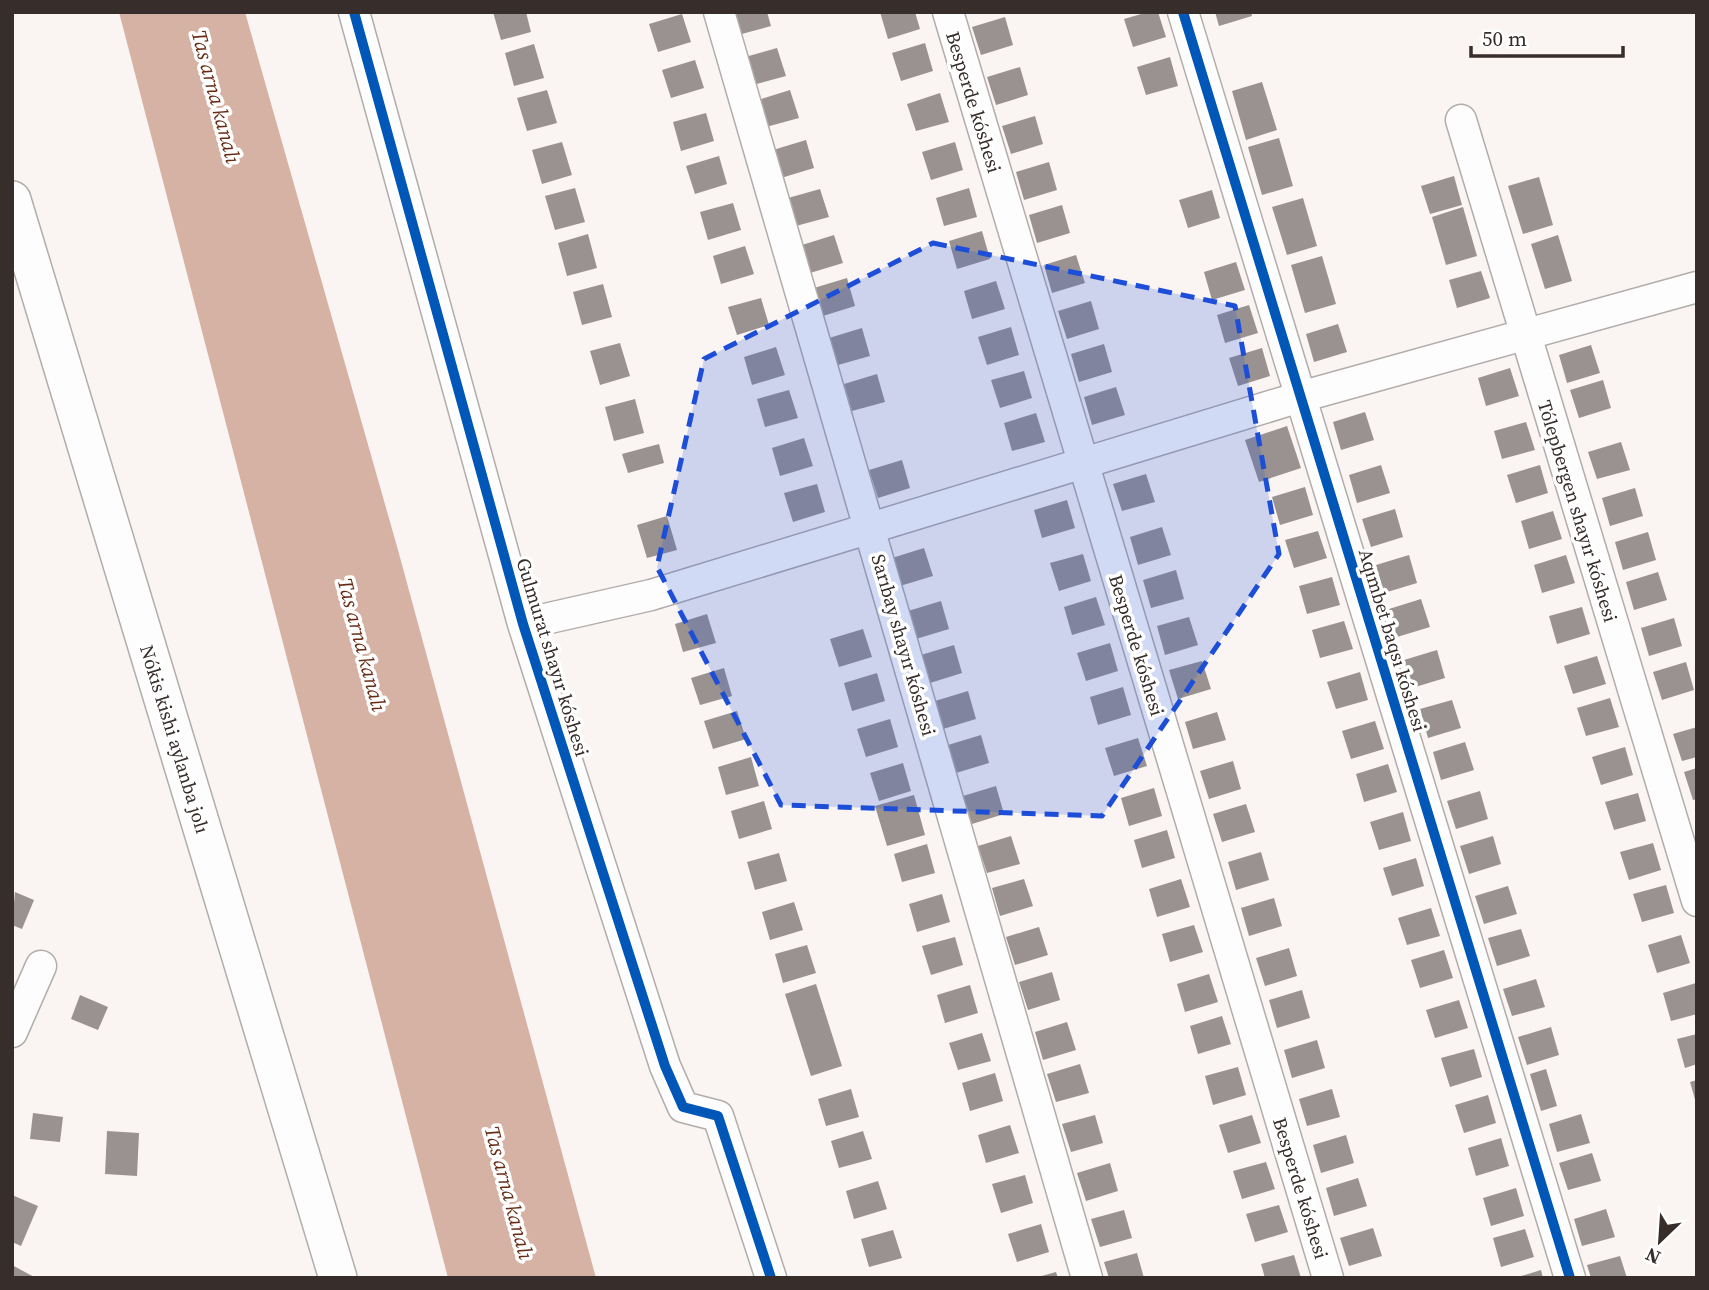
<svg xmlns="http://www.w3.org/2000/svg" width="1709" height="1290" font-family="'Source Serif 4',serif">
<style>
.water{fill:#d6b2a5}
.building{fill:#999290}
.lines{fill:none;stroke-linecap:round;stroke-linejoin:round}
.minor-casing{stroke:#b2acaa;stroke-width:33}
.major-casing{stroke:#b2acaa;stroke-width:40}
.minor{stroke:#fefdfd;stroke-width:30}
.major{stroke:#fefdfd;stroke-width:37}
.cycleway-casing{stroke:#fff;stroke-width:15}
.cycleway{stroke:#0057b8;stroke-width:10}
.marked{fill:#1d4ed8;fill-opacity:0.2;stroke:#1d4ed8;stroke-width:5;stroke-dasharray:14 9;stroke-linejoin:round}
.labels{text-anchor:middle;stroke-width:7;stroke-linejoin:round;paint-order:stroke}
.street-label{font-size:19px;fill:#372e2b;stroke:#fff}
.water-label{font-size:21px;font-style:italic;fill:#672912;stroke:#fff}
</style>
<rect width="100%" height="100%" fill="#faf4f3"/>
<path class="water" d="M119 12H245L398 550 596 1278H448Z"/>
<path class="building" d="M493 12H526L531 32 501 40Z
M731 12H767L771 26 738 35Z
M880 12H915L920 29 888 39Z
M1148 12H1158L1166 37 1133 47 1124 19Z
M1215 12H1251L1252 16 1219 26Z
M682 14 691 42 658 52 649 24Z
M1005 17 1013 45 981 55 972 27Z
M925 43 933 71 901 81 892 53Z
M534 44 544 78 514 86 505 53Z
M777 48 786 76 753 85 745 57Z
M1170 57 1178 86 1146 95 1137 67Z
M695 60 704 88 671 98 662 70Z
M1020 67 1028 95 996 105 987 77Z
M1262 82 1277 130 1246 140 1232 91Z
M547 90 557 123 527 131 517 98Z
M790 90 799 118 766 127 758 100Z
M940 93 949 122 916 131 907 104Z
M706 113 714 141 681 151 673 122Z
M1035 116 1043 144 1011 154 1002 126Z
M1279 138 1293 186 1262 195 1248 147Z
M806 140 814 168 781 178 773 150Z
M562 142 572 175 542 184 532 150Z
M955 142 963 170 931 180 922 152Z
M719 156 727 184 695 194 686 166Z
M1049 162 1057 190 1024 200 1016 172Z
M1454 176 1462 205 1430 214 1421 186Z
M1539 177 1553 225 1523 234 1508 186Z
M575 188 585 222 555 230 545 196Z
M969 188 977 217 944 226 936 198Z
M820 189 829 217 796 226 788 198Z
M1212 190 1220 218 1188 228 1179 200Z
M1303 198 1317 246 1287 255 1272 207Z
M733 203 741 230 708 240 700 212Z
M1062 205 1070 233 1037 243 1029 215Z
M1463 207 1477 256 1446 265 1432 217Z
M982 231 990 259 957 269 949 241Z
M588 234 597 268 567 276 558 243Z
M834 235 843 263 810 273 802 245Z
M1558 235 1572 281 1545 289 1531 244Z
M745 246 754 274 721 284 713 256Z
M1076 255 1085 283 1052 293 1044 265Z
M1322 256 1336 304 1305 313 1291 265Z
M1236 262 1245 290 1212 300 1204 272Z
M1481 271 1490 298 1457 308 1449 280Z
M847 278 855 306 823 316 814 288Z
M996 281 1005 309 972 319 964 291Z
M603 284 612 317 582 325 573 292Z
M761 298 769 325 737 335 728 307Z
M1091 301 1099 329 1067 339 1058 311Z
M1249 305 1258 333 1225 343 1217 315Z
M1338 324 1347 352 1314 362 1306 334Z
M1011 327 1019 355 987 365 978 337Z
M862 328 870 356 838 365 829 338Z
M620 343 630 376 600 385 590 351Z
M1104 344 1112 372 1079 382 1071 354Z
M1591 345 1600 373 1567 383 1559 355Z
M776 347 785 375 752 385 744 357Z
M1262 348 1270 376 1238 386 1229 358Z
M1510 368 1519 396 1486 406 1478 378Z
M1024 371 1032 398 1000 408 991 380Z
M877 374 885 402 852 411 844 384Z
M1603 380 1611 408 1579 418 1570 390Z
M1116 387 1125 415 1092 425 1084 397Z
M789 390 798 418 765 427 757 399Z
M635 399 644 433 614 441 605 407Z
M1365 412 1374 440 1341 450 1333 422Z
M1036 413 1045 442 1012 451 1004 423Z
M1526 422 1535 450 1502 459 1494 431Z
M1287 426 1301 468 1259 482 1245 440Z
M804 438 813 466 780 476 772 448Z
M1621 442 1630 470 1597 479 1588 452Z
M659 444 664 463 628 473 622 454Z
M902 460 910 488 878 498 869 470Z
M1381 465 1390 493 1357 503 1349 475Z
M1540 465 1548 493 1516 503 1507 475Z
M1146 474 1155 502 1122 511 1113 484Z
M817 484 825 512 793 522 784 493Z
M1305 487 1313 515 1280 525 1272 497Z
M1635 488 1643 516 1610 526 1602 498Z
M1067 500 1075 528 1042 538 1034 510Z
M1395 509 1403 537 1371 547 1362 519Z
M1553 511 1562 539 1529 549 1521 521Z
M667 516 677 550 647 558 637 525Z
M1162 527 1171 555 1138 565 1130 537Z
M1318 531 1327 558 1294 568 1285 540Z
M1648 532 1656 560 1623 570 1615 542Z
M924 548 933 576 900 586 892 558Z
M1083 554 1091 581 1059 591 1050 563Z
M1409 555 1417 583 1384 593 1376 565Z
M1566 555 1575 583 1542 593 1534 565Z
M1176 570 1184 599 1151 608 1143 580Z
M1658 572 1667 600 1634 610 1626 582Z
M1332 577 1340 605 1307 614 1299 586Z
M1096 597 1105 625 1072 635 1064 607Z
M1421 599 1430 627 1397 637 1389 609Z
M941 601 949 629 916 639 908 611Z
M1582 607 1590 634 1557 644 1549 616Z
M707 614 716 643 683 652 675 624Z
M1189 617 1198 645 1165 655 1157 626Z
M1674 618 1682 646 1649 656 1641 628Z
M1344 621 1353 649 1320 658 1312 630Z
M863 629 872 657 839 667 830 639Z
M1110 643 1118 671 1086 681 1077 653Z
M954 645 962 673 930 683 921 655Z
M1437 650 1445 678 1412 688 1404 660Z
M1597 656 1606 684 1573 694 1564 666Z
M1202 661 1211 689 1178 699 1169 670Z
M1686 662 1694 690 1662 700 1653 672Z
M724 668 732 696 700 705 691 678Z
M1360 672 1368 700 1336 709 1327 682Z
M877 673 885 701 852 711 844 683Z
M1123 687 1131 715 1098 725 1090 697Z
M968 691 976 719 943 729 935 701Z
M1610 698 1619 727 1586 736 1577 708Z
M1452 700 1461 728 1428 738 1420 709Z
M737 711 746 739 713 749 704 721Z
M1217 712 1226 740 1193 749 1185 722Z
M890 719 898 747 866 757 857 729Z
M1375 721 1384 749 1351 759 1342 731Z
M1697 727V757L1682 761 1673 734Z
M981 735 989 763 956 773 948 745Z
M1138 738 1147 766 1114 776 1105 748Z
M1465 742 1474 770 1441 780 1433 752Z
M1625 747 1633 775 1601 785 1592 757Z
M751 757 759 786 726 795 718 767Z
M1233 761 1241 789 1209 799 1200 771Z
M903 763 911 791 879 801 870 773Z
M1388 764 1397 792 1364 802 1356 774Z
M1697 768V799L1693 800 1684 772Z
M996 786 1004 814 972 824 963 796Z
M1154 788 1162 816 1129 826 1121 798Z
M1480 791 1488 819 1456 829 1447 801Z
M1638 793 1646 821 1614 830 1605 802Z
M914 795 925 835 887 846 875 806Z
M764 801 772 829 739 839 731 811Z
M1246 804 1255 832 1222 842 1213 814Z
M1403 812 1411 841 1379 850 1370 822Z
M1167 830 1175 858 1142 868 1134 840Z
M1011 836 1020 864 987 873 978 846Z
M1493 836 1501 864 1469 874 1460 846Z
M1653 843 1661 870 1629 880 1620 852Z
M927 844 935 873 902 882 894 854Z
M1261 852 1269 880 1236 890 1228 862Z
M779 853 787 881 755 890 747 862Z
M1416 858 1424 886 1392 896 1383 868Z
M1024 879 1033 906 1000 916 992 888Z
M1181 879 1190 907 1157 917 1149 889Z
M1666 885 1674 913 1642 922 1633 894Z
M1508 886 1517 914 1484 924 1475 896Z
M15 892 34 900 22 929 12 925Z
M942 894 950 922 917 932 909 904Z
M1274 898 1282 926 1249 936 1241 908Z
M794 902 803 930 770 940 762 912Z
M1431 908 1440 936 1407 945 1398 918Z
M1194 925 1203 952 1170 962 1162 934Z
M1039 927 1048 955 1015 965 1006 937Z
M1521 929 1530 956 1497 966 1488 938Z
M1681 935 1690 963 1657 973 1648 945Z
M955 937 963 965 931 975 922 946Z
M807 945 816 973 783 983 775 954Z
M1289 948 1297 976 1265 986 1256 958Z
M1444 950 1453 978 1420 988 1411 960Z
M1052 972 1060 1000 1028 1010 1019 982Z
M1209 974 1218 1002 1185 1012 1177 984Z
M1536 979 1545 1007 1512 1016 1503 989Z
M1696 983 1697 1014 1671 1021 1663 993Z
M816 984 842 1066 811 1076 785 994Z
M970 985 978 1013 945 1023 937 995Z
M1302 990 1310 1018 1277 1028 1269 1000Z
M80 995 108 1007 98 1030 71 1019Z
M1459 1000 1468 1028 1435 1038 1426 1010Z
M1222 1016 1231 1044 1198 1054 1190 1026Z
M1067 1022 1076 1050 1043 1060 1035 1032Z
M1551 1027 1559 1055 1527 1065 1518 1037Z
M982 1033 991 1061 958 1070 949 1043Z
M1697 1034V1064L1685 1068 1677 1039Z
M1317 1040 1325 1068 1292 1078 1284 1050Z
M1474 1049 1482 1077 1450 1087 1441 1058Z
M1080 1064 1089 1093 1056 1102 1047 1074Z
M1238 1067 1246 1095 1213 1105 1205 1076Z
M1546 1069 1557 1106 1541 1111 1530 1074Z
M995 1073 1003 1101 970 1111 962 1083Z
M1697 1080V1103H1696L1690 1082Z
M851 1089 859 1117 826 1126 818 1099Z
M1332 1089 1340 1117 1307 1126 1299 1099Z
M1488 1095 1496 1123 1464 1133 1455 1105Z
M33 1113 63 1117 60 1142 30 1139Z
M1581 1114 1590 1143 1557 1152 1549 1124Z
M1095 1115 1103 1143 1071 1152 1062 1124Z
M1252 1115 1261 1143 1228 1153 1219 1125Z
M1010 1125 1019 1153 986 1163 978 1135Z
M107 1131 139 1133 137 1176 105 1174Z
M863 1131 872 1159 839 1168 831 1141Z
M1346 1135 1354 1163 1321 1173 1313 1145Z
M1501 1138 1509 1166 1476 1176 1468 1148Z
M1592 1153 1601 1181 1568 1190 1559 1163Z
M1266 1162 1275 1189 1242 1199 1233 1171Z
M1110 1163 1118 1191 1086 1201 1077 1173Z
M1025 1175 1033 1203 1001 1213 992 1184Z
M1358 1178 1367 1206 1334 1216 1326 1188Z
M878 1181 887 1209 854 1219 846 1191Z
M1516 1188 1524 1216 1491 1226 1483 1198Z
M12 1195 38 1206 21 1246 12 1242Z
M1279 1205 1288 1232 1255 1242 1246 1214Z
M1606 1209 1615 1237 1582 1246 1574 1219Z
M1124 1210 1132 1238 1100 1247 1091 1219Z
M1041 1224 1049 1252 1017 1262 1008 1234Z
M1373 1228 1382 1256 1349 1266 1340 1238Z
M1525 1229 1534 1257 1501 1267 1493 1238Z
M893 1230 902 1258 869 1267 861 1239Z
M1137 1253 1144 1278H1109L1104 1262Z
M1294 1255 1301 1278H1265L1261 1264Z
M1620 1256 1627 1278H1591L1587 1265Z
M12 1265 36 1278H12Z
M1541 1270 1543 1278H1518V1277Z
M1056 1272 1058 1278H1038V1277Z"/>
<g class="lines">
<defs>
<path id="minor" d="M354 12 523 624 665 1066 683 1107 718 1116 771 1278
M719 12 1087 1278
M948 12 1328 1278
M1183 12 1570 1278
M1461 120 1697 901
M523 624 651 595 1300 397 1697 287
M12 1032 41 966"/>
<path id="major" d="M12 200 338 1278"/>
</defs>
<use href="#minor" class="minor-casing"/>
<use href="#major" class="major-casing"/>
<use href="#minor" class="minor"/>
<use href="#major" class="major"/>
<defs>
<path id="cycleway" d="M354 12 523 624 665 1066 683 1107 718 1116 771 1278
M1183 12 1570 1278"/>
</defs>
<use href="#cycleway" class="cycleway-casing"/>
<use href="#cycleway" class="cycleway"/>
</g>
<path class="marked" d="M933 243 1235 306 1279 554 1102 816 781 805 657 567 704 359Z"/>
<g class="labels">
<g class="street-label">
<text transform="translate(974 102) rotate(73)" y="7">Besperde kóshesi</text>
<text transform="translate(1578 511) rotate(73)" y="7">Tólepbergen shayır kóshesi</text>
<text transform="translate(1393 640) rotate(73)" y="7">Aqımbet baqsı kóshesi</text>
<text transform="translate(904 645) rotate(74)" y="7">Sarıbay shayır kóshesi</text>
<text transform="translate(1137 645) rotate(73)" y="7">Besperde kóshesi</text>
<text transform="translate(553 657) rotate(73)" y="7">Gulmurat shayır kóshesi</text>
<text transform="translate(175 739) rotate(73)" y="7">Nókis kishi aylanba jolı</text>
<text transform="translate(1301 1188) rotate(73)" y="7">Besperde kóshesi</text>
</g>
<g class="water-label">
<text transform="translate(216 97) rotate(75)" y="7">Tas arna kanalı</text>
<text transform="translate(362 645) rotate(75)" y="7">Tas arna kanalı</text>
<text transform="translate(509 1193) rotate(75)" y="7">Tas arna kanalı</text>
</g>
</g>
<rect width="1709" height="1290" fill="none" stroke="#372e2b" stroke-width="28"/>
<g transform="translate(1660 1241) rotate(205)" stroke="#ffffff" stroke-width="5" paint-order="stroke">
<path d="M0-5L12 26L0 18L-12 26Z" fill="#372e2b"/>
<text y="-10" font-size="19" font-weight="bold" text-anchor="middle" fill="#372e2b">N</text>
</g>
<path d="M1471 46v10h152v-10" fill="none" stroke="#372e2b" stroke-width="3.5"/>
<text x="1482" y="46" font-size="21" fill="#372e2b" stroke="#ffffff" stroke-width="5" paint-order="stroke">50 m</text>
</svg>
